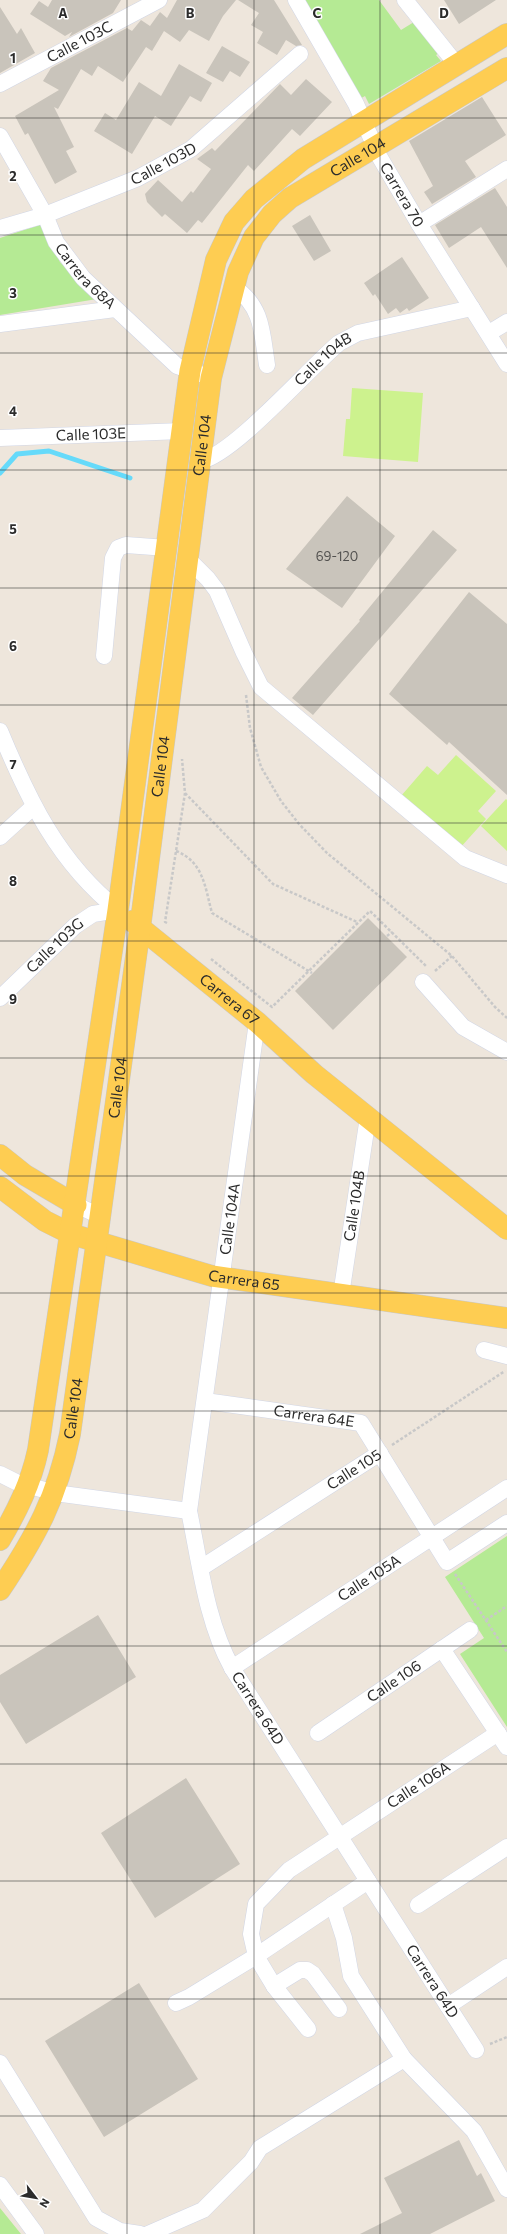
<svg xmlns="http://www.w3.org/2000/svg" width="507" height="2234" font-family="Commissioner,sans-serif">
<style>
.green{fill:#b5ea94}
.pitch{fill:#cdf28e}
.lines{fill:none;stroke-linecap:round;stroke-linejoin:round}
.stream{stroke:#66dafa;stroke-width:5}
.building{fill:#c9c4bb}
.minor-casing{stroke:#d1d6e5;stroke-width:17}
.major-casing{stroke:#c8c8c8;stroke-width:22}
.path{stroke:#c8c8c8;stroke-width:2.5;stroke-dasharray:3 2;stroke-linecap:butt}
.minor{stroke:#fff;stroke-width:16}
.major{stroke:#fecd52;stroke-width:21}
.grid{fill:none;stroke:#2b2b2b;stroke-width:1;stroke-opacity:0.55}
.labels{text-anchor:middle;stroke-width:3;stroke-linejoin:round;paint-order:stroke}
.number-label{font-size:13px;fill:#52514f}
.street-label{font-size:15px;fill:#2b2b2b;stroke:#fff}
.grid-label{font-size:13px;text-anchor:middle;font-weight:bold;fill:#2b2b2b;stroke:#fff;stroke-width:3;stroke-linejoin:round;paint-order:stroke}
</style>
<rect width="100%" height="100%" fill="#eee6dc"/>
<path class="green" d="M299 0H379L401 30 414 22 441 52 436 55 441 61 369 104 365 96 358 100Z
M42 224 60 262 97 299 0 315V238Z
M507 1536V1727L460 1654 484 1638 445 1577Z
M0 2208 21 2234H0Z"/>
<path class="pitch" d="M352 388 423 393 418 462 343 456 346 419H350Z
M456 755 496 791 478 811 486 819 460 848 401 796 427 766 438 775Z
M506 799 507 800V851L481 826Z"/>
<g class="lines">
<path class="stream" d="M0 473 17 454 49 451 130 478"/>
</g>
<path class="building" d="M52 0H121L113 13 69 37 72 32 65 36 30 14 39 1 48 7Z
M177 0H236L223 16 209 41 189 30 180 42 164 31 152 51 146 47 123 82 98 66 92 76 81 69 58 109 54 107 74 147 66 151 77 172 55 184 28 133 25 135 15 116 59 90 43 81 51 68 127 28 132 31 141 20 150 26 160 12 167 18Z
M238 0H274L302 45 296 46 286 40 277 55 257 43 263 32 251 25 259 13Z
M444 0H496L459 24Z
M0 7 17 34 21 28 35 53 0 73Z
M222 46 250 62 240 77 230 71 223 82 206 73Z
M179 64 212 83 201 102 190 96 171 126 155 116 132 154 94 131 105 113 116 120 139 82 161 96Z
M306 79 332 102 300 136 292 129 254 171 248 165 202 223 198 220 187 233 165 214 162 217 147 202 145 194 158 180 182 202 191 191 193 193 211 169 197 159 212 148 215 151 280 84 291 95Z
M482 97 506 135 465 161 476 177 432 204 424 192 433 186 409 141Z
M495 188 507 207V268L481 227 449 248 435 225Z
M310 215 331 251 314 261 292 226Z
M402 257 429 298 409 311 407 308 400 313 396 308 388 314 375 294 373 296 364 283Z
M347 496 395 536 342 608 286 569Z
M433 530 457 550 313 715 292 698 360 621 359 620Z
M469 592 507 624V795L449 742 447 745 389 694Z
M368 918 407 957 333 1030 295 991Z
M98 1615 136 1677 26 1744 0 1702V1675Z
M186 1778 240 1864 155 1918 101 1833Z
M139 1983 198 2079 104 2137 45 2041Z
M459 2140 477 2176 481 2173 495 2201 430 2234H360L402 2213 384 2178Z"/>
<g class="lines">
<defs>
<g id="minor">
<path id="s1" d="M296 0 356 104 379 156 419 224 507 364"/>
<path d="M405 0 457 65"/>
<path id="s2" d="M0 84 159 0"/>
<path id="s3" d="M0 136 45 215 56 242 83 278 177 366 200 374"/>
<path d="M419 224 507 169"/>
<path id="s4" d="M0 228 45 215 138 178 191 149 300 54"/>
<path d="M234 287C263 307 262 333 267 365"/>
<path d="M0 324 115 309"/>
<path d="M489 333 507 322"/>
<path id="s5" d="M0 438 182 431"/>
<path id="s6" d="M201 461C234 454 308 369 339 343L358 333 472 308"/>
<path d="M188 559 208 579 217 591 244 653 261 687 465 858 507 875"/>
<path d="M104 656 113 558 118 548 126 545 167 548"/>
<path d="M0 731C29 801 58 862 118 910"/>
<path d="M0 837 33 807"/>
<path d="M423 982 463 1027 507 1052"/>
<path id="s7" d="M0 998 75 926 93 914 118 910"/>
<path id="s8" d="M257 1022 189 1511C200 1563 206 1621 232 1668L476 2050"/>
<path d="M76 1205 100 1216"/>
<path id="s9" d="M341 1295 368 1117"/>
<path d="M484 1350 507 1356"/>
<path id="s10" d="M205 1401 361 1423 447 1562 507 1523"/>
<path d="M0 1474 16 1482 55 1493 189 1511"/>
<path id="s11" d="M201 1568 380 1453"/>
<path d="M442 1649 507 1747"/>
<path id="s12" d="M232 1668 507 1488"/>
<path id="s13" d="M318 1733 470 1630"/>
<path d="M333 1904 344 1938 351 1976 404 2059 474 2131 507 2189"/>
<path d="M418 1905 507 1847"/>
<path d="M274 1986 300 1970H307L313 1974 339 2009"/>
<path d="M176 2003 189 1997 256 1956 368 1881"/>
<path d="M448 2006 507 1967"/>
<path id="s14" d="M308 2029 274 1986 256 1956 251 1934 256 1904 289 1870 498 1733"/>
<path d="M0 2063 96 2218 120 2231 140 2234"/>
<path d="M0 2185 36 2234"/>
<path d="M148 2234 203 2210 251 2162 260 2148 404 2059"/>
</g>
<g id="major">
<path id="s15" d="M132 921 257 1022 314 1074 507 1229"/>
<path d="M0 1155 25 1175 76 1205"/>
<path id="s16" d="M0 1187 45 1221 71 1234 212 1276 507 1318"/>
<path d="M0 1540C17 1511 31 1483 38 1450L118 910 190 371 216 260 234 222 254 199 303 159 507 34"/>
<path id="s17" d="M0 1590C36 1536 57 1498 70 1434L140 928 211 378 238 272 254 237 272 214 290 198 507 68"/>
</g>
</defs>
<use href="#minor" class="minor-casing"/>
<use href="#major" class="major-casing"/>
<path class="path" d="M246 695 250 728 261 767 281 801 299 824 327 853 452 956 495 1007 507 1018
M185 793 273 884 357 922
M176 851C204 862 205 888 212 913L312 973
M167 923 165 922 185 793 182 759
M387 936 392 932
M211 959 272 1007 370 911 426 966
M435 971 452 956
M392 1445 505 1371
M455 1574 507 1652
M486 1620 507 1606
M490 2044 507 2037"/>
<use href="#minor" class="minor"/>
<use href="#major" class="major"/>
</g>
<path class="grid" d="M127 0V2234M254 0V2234M380 0V2234M0 118H507M0 235H507M0 353H507M0 470H507M0 588H507M0 705H507M0 823H507M0 941H507M0 1058H507M0 1176H507M0 1293H507M0 1411H507M0 1529H507M0 1646H507M0 1764H507M0 1881H507M0 1999H507M0 2116H507"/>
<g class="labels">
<g class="number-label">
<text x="337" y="561">69-120</text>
</g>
<g class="street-label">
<text dy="5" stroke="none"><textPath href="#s2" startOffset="90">Calle 103C</textPath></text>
<text dy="5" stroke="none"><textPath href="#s17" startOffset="1518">Calle 104</textPath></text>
<text dy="5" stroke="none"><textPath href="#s4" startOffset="176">Calle 103D</textPath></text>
<text dy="5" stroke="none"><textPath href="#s1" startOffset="222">Carrera 70</textPath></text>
<text dy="5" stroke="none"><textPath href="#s3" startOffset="165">Carrera 68A</textPath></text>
<text dy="5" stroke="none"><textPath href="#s6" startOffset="160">Calle 104B</textPath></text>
<text dy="5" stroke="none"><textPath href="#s5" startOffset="91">Calle 103E</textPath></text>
<text dy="5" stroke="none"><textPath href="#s17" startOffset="1170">Calle 104</textPath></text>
<text dy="5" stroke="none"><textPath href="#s17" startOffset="846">Calle 104</textPath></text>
<text dy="5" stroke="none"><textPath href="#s7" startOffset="76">Calle 103G</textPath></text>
<text dy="5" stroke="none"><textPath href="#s15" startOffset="125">Carrera 67</textPath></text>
<text dy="5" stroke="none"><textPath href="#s17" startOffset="522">Calle 104</textPath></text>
<text dy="5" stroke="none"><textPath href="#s9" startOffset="90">Calle 104B</textPath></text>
<text transform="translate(230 1219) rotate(-82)" y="5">Calle 104A</text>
<text dy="5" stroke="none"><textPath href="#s16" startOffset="265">Carrera 65</textPath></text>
<text dy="5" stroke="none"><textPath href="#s17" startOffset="198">Calle 104</textPath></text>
<text dy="5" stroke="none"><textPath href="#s10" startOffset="110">Carrera 64E</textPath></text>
<text dy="5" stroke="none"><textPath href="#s11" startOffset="182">Calle 105</textPath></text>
<text dy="5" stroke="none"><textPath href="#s12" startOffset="164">Calle 105A</textPath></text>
<text dy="5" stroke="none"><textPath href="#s13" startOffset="92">Calle 106</textPath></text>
<text dy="5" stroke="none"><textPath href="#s8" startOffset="705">Carrera 64D</textPath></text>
<text dy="5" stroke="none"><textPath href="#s14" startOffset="345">Calle 106A</textPath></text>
<text dy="5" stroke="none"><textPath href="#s8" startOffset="1029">Carrera 64D</textPath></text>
</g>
</g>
<g class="grid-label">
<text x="63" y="18">A</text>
<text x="190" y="18">B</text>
<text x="317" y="18">C</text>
<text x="444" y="18">D</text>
<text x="13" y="63">1</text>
<text x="13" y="181">2</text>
<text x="13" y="298">3</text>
<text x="13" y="416">4</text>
<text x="13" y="534">5</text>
<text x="13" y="651">6</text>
<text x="13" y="769">7</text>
<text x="13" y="886">8</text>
<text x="13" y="1004">9</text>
</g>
<g transform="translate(36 2198) rotate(121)" stroke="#ffffff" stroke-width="3" paint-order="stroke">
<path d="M0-3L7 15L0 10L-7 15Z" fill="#2b2b2b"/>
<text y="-6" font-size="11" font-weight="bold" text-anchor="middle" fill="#2b2b2b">N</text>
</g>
</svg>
